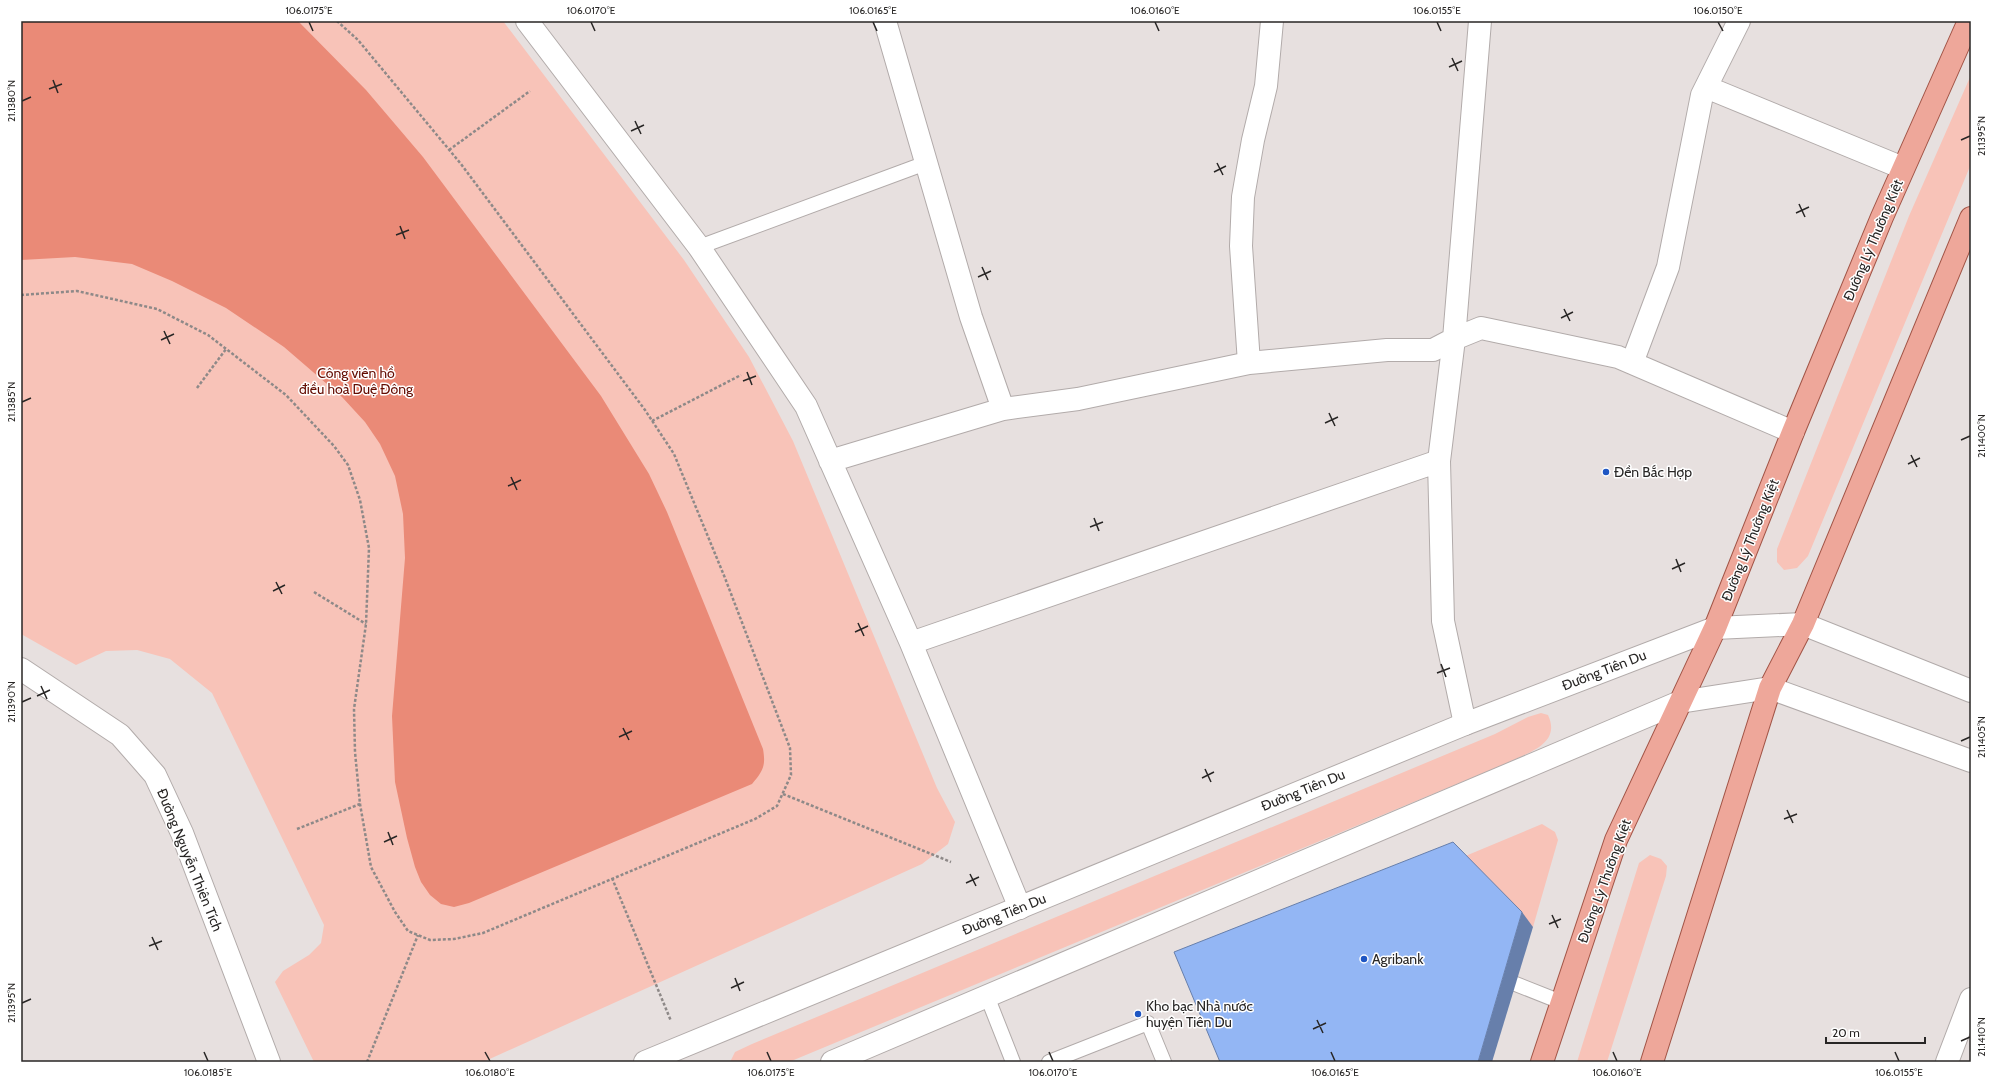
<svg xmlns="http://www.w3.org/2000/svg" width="1992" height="1083" font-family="Cabin,sans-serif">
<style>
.green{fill:#f8c3b8}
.water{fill:#ea8a77}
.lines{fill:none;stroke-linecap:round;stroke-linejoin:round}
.lane-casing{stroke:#b2abaa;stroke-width:16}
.street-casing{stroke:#b2abaa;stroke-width:24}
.secondary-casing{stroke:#b2abaa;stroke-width:24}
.primary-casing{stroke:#a15446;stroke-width:24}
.path{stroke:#8e8988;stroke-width:2.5;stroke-dasharray:3 2;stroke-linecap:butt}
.lane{stroke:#fff;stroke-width:14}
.street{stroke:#fff;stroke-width:22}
.secondary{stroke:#fff;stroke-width:22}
.primary{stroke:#eea79a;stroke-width:22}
.shaded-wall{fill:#677fab}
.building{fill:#93b6f4;stroke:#677fab}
.ticks{fill:none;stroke:#282625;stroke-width:1.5}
.poi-dot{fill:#1e56c3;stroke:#fff;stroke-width:1.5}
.labels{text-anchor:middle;stroke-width:3;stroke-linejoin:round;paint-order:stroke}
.street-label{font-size:14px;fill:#282625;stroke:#fff}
.park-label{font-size:14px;fill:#630b00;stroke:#fff}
.poi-label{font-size:14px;fill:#282625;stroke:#fff;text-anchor:start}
.neatline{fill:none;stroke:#282625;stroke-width:1.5}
.ticks-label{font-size:10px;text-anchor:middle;fill:#282625}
</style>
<rect width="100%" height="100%" fill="#e7e0df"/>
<path class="green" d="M21 21H503L684 260 749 357 793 441 937 788 955 822 948 844 922 864 483 1062H314L275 982 283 971 309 955 321 943 324 925 212 693 170 659 137 650 106 651 76 665 21 634Z
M1971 75V164L1808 556 1797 568 1784 570 1777 562V549L1909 216Z
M1541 713 1548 715C1562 745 1526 753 1505 764L789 1062H730L735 1052 752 1044 1495 734 1528 717Z
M1542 824 1555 832 1558 840 1533 927 1463 857Z
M1650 855 1661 859 1667 866 1666 876 1607 1062H1577L1639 863Z"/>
<path class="water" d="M21 21H298L366 90 423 157 601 396 649 474 667 512 763 749C766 766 763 771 752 784L469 903 454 907 441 904 430 895 421 882 415 867 407 838 395 782 392 716 405 558 403 514 395 476 380 444 365 422 342 397 284 347 226 308 172 281 132 264 75 257 21 260Z"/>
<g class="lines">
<defs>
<path id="lane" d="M699 247 926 163
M1498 977 1561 1002
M987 996 1013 1062
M1049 1062 1148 1023 1164 1062"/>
<path id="street" d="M527 21 699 247 806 406 911 643 1020 908
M885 21 971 317 1003 409
M1706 87 1903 168
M1249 363 1241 246 1243 197 1253 140 1266 86 1272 21
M1632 363 1668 267 1702 95 1739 21
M830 461 1003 409 1078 399 1249 363 1387 350H1433L1454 339 1481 328 1618 357 1793 432
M911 643 1439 461
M21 669 120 735 155 775 182 833 269 1062
M1465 724 1443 621 1439 461 1454 339 1480 21
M1947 1062 1971 999"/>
<path id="secondary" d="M645 1062 1465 724 1715 628 1803 624 1971 691
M832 1062 1680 702 1770 688 1971 761"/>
<path id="primary" d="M1542 1062 1616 840 1715 628 1793 432 1882 217 1969 21
M1652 1062 1770 688 1803 624 1971 218"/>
</defs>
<use href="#lane" class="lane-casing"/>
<use href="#street" class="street-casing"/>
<use href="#secondary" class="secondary-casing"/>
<use href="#primary" class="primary-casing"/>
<path class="path" d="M449 150 530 91
M21 295 77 291 157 309 208 335 286 395 334 446 348 465 360 500 369 548 366 624 354 709 355 752 360 804 371 867 395 912 408 931 430 940 454 939 483 933 755 819 777 806 791 775 790 748 725 578 674 454 645 410 461 164 358 40 337 21
M197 388 226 349
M652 421 741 375
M314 592 366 624
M783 794 951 862
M297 829 360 804
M612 878 671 1021
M367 1062 418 935"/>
<use href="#lane" class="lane"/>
<use href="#street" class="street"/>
<use href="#secondary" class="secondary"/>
<use href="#primary" class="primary"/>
</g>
<path class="shaded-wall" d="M1522 912 1533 927 1492 1062H1478Z"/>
<path class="building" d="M1453 842 1522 912 1478 1062H1220L1174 952Z"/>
<path class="ticks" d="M309 22 313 31M591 22 595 31M873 22 877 31M1155 22 1159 31M1437 22 1441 31M1718 22 1723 31M1452 58 1458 71M1449 67 1462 61M53 80 58 93M49 89 62 84M22 101 31 97M635 121 641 134M631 131 644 125M1961 140 1970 136M1217 163 1223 175M1214 172 1226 166M1799 204 1805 217M1796 213 1809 207M400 226 405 239M396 235 409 230M982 267 988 280M978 277 991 271M1564 309 1570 321M1561 318 1573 312M164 331 170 344M161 340 174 334M747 372 752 385M743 381 756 376M22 402 31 398M1329 413 1335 426M1325 423 1338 417M1961 440 1970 436M1911 455 1917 467M1908 464 1920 458M511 477 517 490M508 486 521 480M1094 518 1099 531M1090 527 1103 522M1676 559 1681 572M1672 569 1685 563M276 582 282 594M273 591 285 585M858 623 864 636M855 632 868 626M1441 664 1446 677M1437 673 1450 668M41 686 47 699M37 696 50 690M22 702 31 698M623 728 629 740M619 737 632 731M1961 741 1970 737M1205 769 1211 782M1202 778 1214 772M1787 810 1793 823M1784 819 1797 814M388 832 393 845M384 842 397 836M970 874 976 886M966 883 979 877M1552 915 1558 928M1549 924 1561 919M152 937 158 950M149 946 162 941M735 978 740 991M731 988 744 982M22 1003 31 999M1317 1020 1323 1033M1313 1029 1326 1023M1961 1041 1970 1037M204 1052 208 1061M485 1052 490 1061M767 1052 771 1061M1049 1052 1053 1061M1331 1052 1335 1061M1613 1052 1617 1061M1895 1052 1899 1061"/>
<g class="poi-dot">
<circle cx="1606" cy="472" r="4"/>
<circle cx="1364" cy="959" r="4"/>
<circle cx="1138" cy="1014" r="4"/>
</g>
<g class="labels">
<g class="street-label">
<text transform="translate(1873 240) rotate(-67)" y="5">Đường Lý Thường Kiệt</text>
<text transform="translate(1750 540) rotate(-68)" y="5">Đường Lý Thường Kiệt</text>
<text transform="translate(1604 670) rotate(-21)" y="5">Đường Tiên Du</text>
<text transform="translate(1303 790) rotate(-22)" y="5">Đường Tiên Du</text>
<text transform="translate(190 860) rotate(68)" y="5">Đường Nguyễn Thiên Tích</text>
<text transform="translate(1604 881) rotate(-70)" y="5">Đường Lý Thường Kiệt</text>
<text transform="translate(1004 914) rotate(-22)" y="5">Đường Tiên Du</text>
</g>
<g class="park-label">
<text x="356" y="378">Công viên hồ<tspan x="356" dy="16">điều hoà Duệ Đông</tspan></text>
</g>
<g class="poi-label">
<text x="1614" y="477">Đền Bắc Hợp</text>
<text x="1372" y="964">Agribank</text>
<text x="1146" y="1011">Kho bạc Nhà nước<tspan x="1146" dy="16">huyện Tiên Du</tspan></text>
</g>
</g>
<rect width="1992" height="1083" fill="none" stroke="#ffffff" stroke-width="44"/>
<path d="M1826 1037v6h99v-6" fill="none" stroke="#282625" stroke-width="2"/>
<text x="1832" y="1037" font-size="12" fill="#282625" stroke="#ffffff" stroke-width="3" paint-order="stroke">20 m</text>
<rect x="22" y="22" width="1948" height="1039" class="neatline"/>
<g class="ticks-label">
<text x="309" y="14">106.0175°E</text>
<text x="591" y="14">106.0170°E</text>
<text x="873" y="14">106.0165°E</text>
<text x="1155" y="14">106.0160°E</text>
<text x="1437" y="14">106.0155°E</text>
<text x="1718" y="14">106.0150°E</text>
<text transform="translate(11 101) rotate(-90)" y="4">21.1380°N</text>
<text transform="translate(1981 136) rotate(-90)" y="4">21.1395°N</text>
<text transform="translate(11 402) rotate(-90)" y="4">21.1385°N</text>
<text transform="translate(1981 436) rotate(-90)" y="4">21.1400°N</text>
<text transform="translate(11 702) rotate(-90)" y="4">21.1390°N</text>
<text transform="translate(1981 737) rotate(-90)" y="4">21.1405°N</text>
<text transform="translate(11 1003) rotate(-90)" y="4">21.1395°N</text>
<text transform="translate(1981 1037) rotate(-90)" y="4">21.1410°N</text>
<text x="208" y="1076">106.0185°E</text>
<text x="490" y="1076">106.0180°E</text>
<text x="771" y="1076">106.0175°E</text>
<text x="1053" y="1076">106.0170°E</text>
<text x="1335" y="1076">106.0165°E</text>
<text x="1617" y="1076">106.0160°E</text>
<text x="1899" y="1076">106.0155°E</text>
</g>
</svg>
